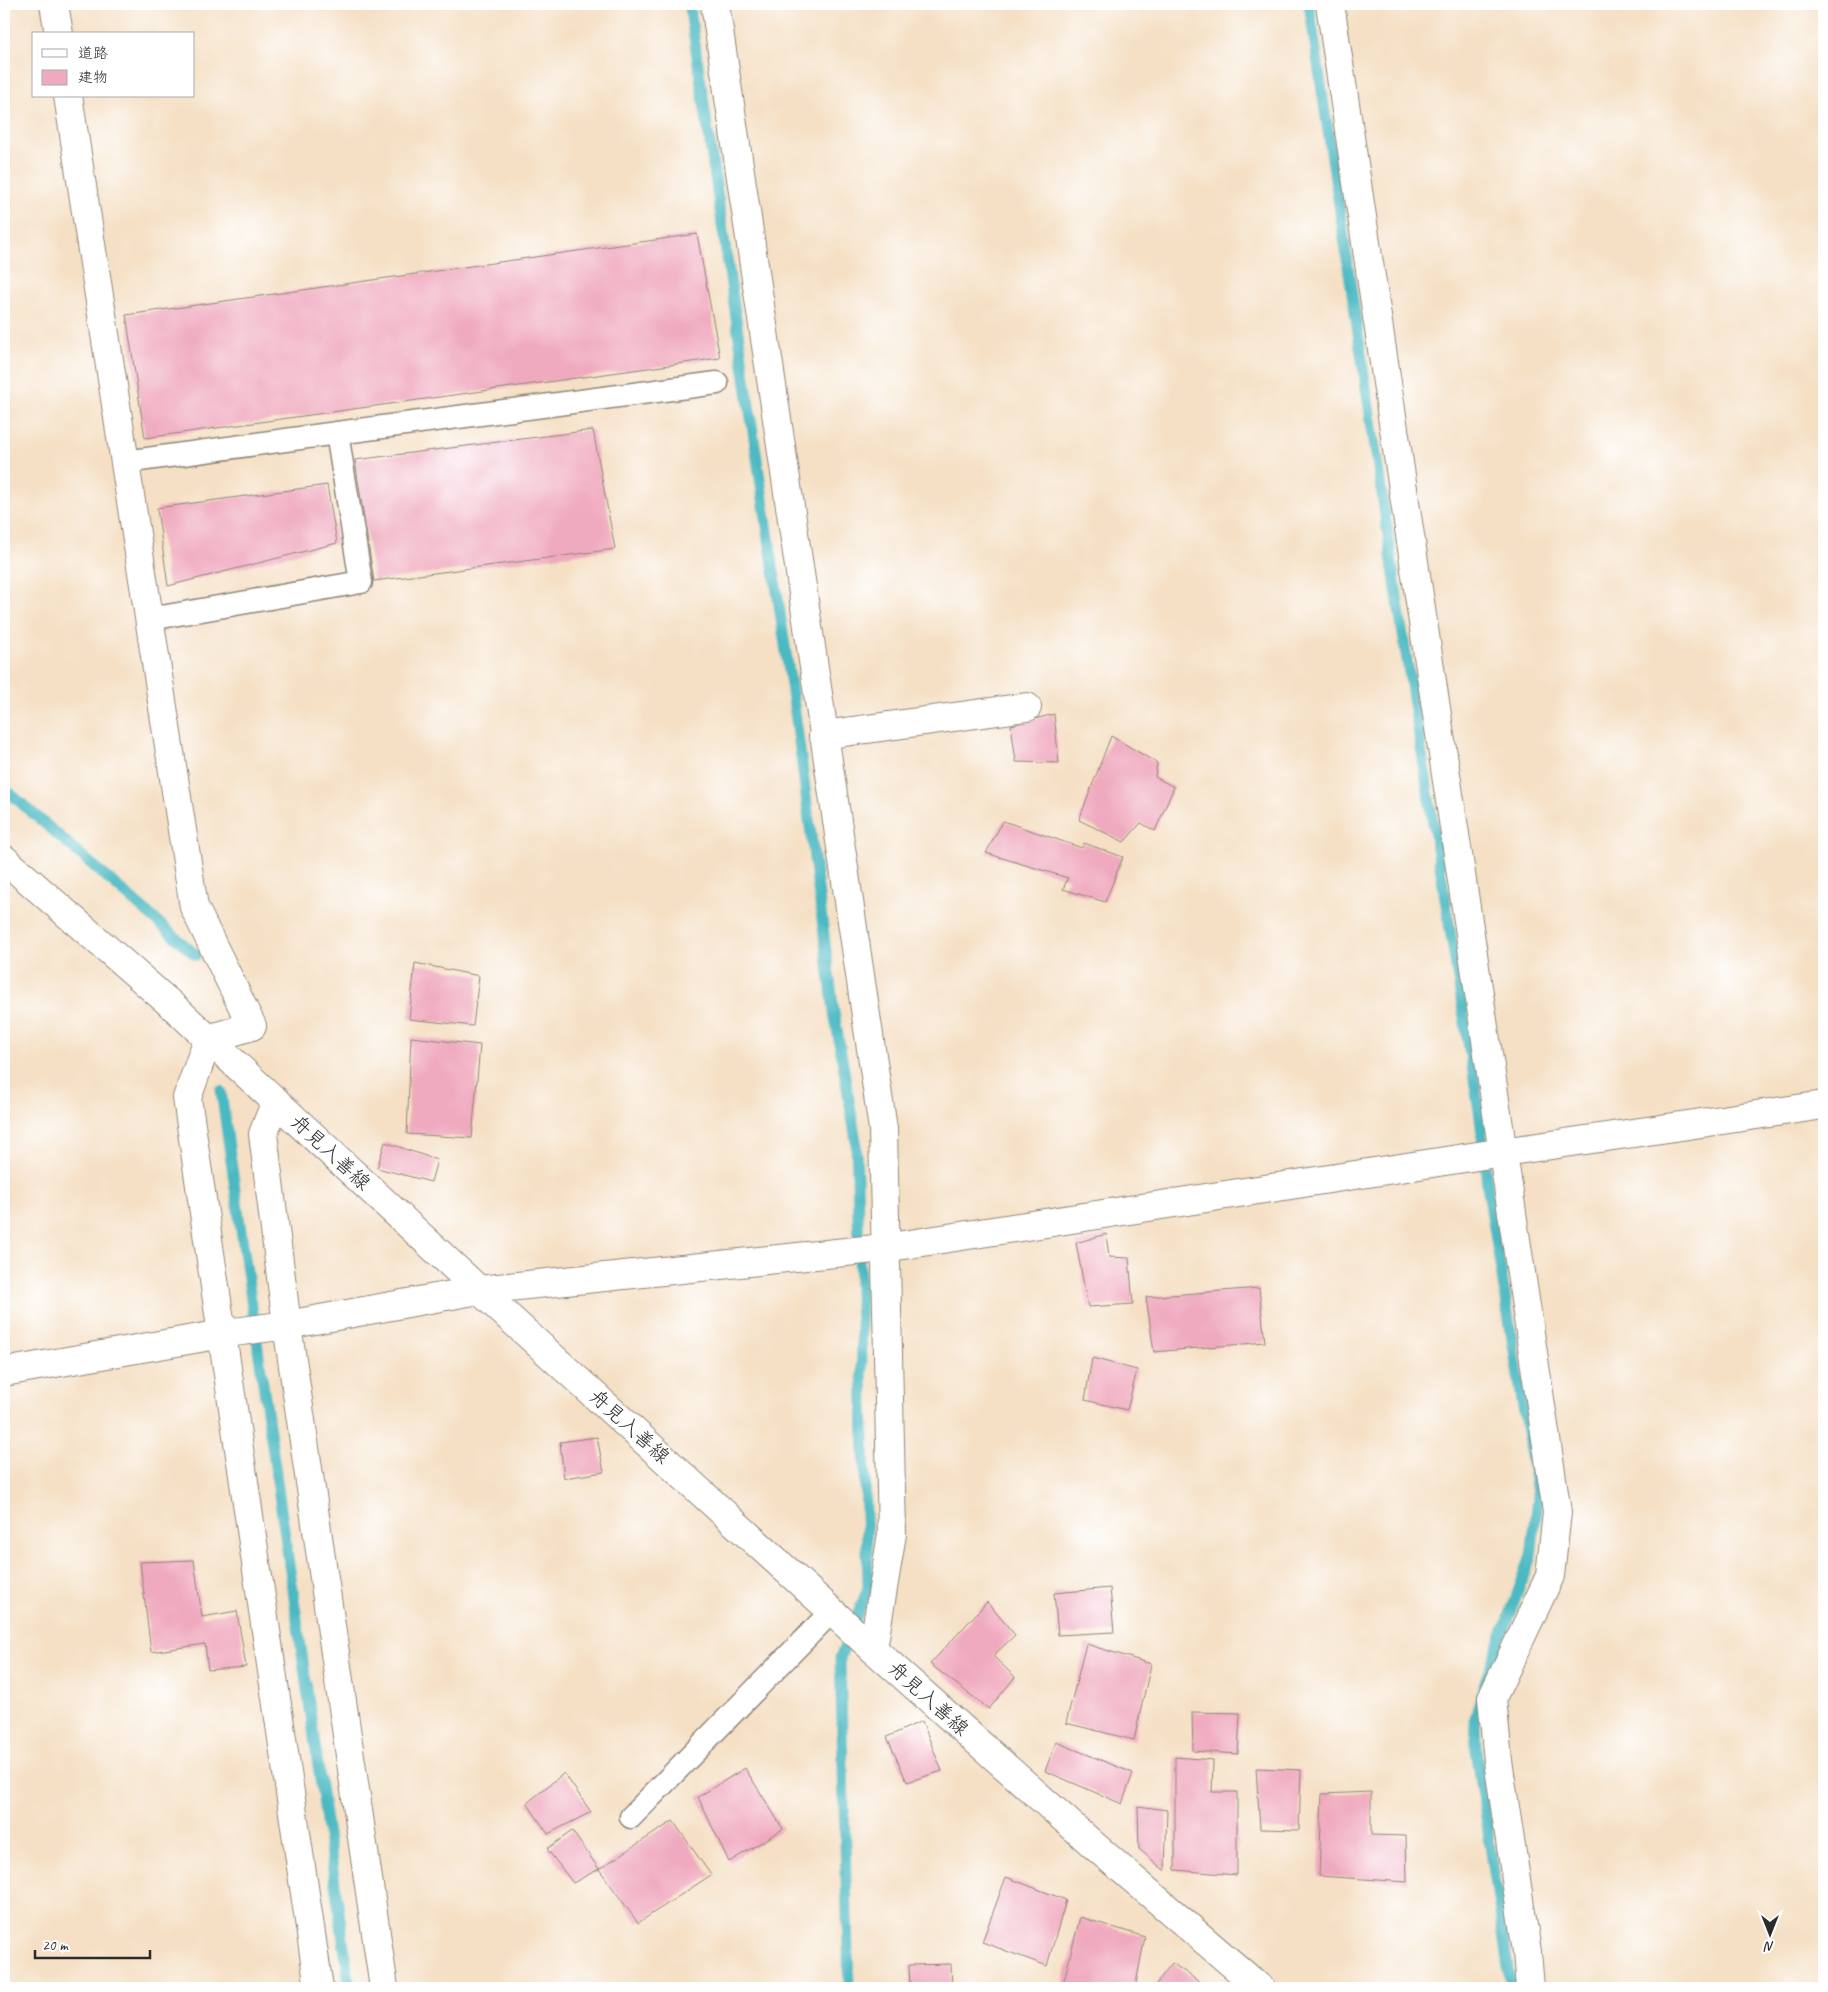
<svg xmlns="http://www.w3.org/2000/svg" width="1828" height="1992" font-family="Caveat,'Klee One',sans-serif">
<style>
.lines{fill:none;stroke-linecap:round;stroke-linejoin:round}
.stream{stroke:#4bb9c2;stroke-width:11}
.building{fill:#f0aabf}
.service-casing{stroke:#908678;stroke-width:25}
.minor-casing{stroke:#908678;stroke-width:30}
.secondary-casing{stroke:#908678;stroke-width:30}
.service{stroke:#fff;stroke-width:22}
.minor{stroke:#fff;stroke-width:28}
.secondary{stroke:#fff;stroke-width:28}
.labels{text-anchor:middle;stroke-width:4;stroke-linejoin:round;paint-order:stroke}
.street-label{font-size:20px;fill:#2b2b2b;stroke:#fff}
</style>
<rect width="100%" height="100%" fill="#fff"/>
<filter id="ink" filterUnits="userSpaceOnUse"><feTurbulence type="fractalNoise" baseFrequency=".02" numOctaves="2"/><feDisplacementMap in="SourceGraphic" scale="10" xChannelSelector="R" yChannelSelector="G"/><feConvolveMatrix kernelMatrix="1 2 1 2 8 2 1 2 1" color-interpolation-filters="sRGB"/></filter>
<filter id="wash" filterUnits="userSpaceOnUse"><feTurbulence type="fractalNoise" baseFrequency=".0096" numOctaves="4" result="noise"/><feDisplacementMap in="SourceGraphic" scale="20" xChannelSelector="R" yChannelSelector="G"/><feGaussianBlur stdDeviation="1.12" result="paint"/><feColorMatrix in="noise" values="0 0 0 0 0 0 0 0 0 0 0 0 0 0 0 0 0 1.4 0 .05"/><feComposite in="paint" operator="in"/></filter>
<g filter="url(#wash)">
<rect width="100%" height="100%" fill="#f5e0c5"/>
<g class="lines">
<path class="stream" d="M689 4 796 719 834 1012 856 1141 868 1588 840 1658 849 1988
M1309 4 1401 623 1480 1117 1487 1185 1538 1499 1531 1556 1486 1679 1475 1718 1476 1750 1511 1988
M4 788 196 955
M221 1091 350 1988"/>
</g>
<g id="blocks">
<path class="building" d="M697 234 720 358 145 438 126 315Z
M593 430 615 549 374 581 355 460Z
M327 485 337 543 168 586 157 508Z
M1054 714 1059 763 1016 762 1011 725Z
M1111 736 1157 763 1155 777 1174 787 1155 831 1141 823 1124 842 1079 820Z
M1003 821 1082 848 1084 843 1123 857 1105 902 1063 889 1068 878 986 853Z
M415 963 479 976 473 1026 409 1019Z
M411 1037 480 1045 472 1138 407 1134Z
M385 1142 437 1160 431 1182 377 1168Z
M1106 1234 1109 1257 1129 1258 1133 1304 1088 1307 1076 1243Z
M1259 1288 1265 1342 1154 1352 1146 1297Z
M1092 1358 1137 1370 1127 1410 1085 1400Z
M597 1437 604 1472 564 1478 560 1442Z
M194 1560 202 1617 237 1611 246 1667 208 1670 205 1644 151 1652 140 1562Z
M1110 1588 1114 1632 1058 1635 1054 1593Z
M987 1602 1015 1635 993 1656 1015 1677 989 1709 930 1664Z
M1086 1644 1151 1664 1134 1740 1066 1723Z
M1192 1712 1240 1713 1238 1754 1193 1751Z
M922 1721 942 1771 907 1782 887 1737Z
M1056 1742 1133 1773 1122 1804 1045 1771Z
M1175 1757 1213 1760 1212 1792H1237V1875L1175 1870Z
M745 1768 783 1829 729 1862 698 1797Z
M1256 1768 1301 1770 1299 1830 1260 1829Z
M564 1773 591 1812 548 1834 527 1803Z
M1371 1792V1835L1406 1836 1407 1882 1319 1876 1322 1794Z
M1138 1806 1167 1810 1165 1871 1139 1849Z
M673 1821 711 1875 638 1923 599 1869Z
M572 1831 599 1869 573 1883 547 1849Z
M1006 1877 1066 1900 1047 1966 982 1942Z
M1080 1917 1145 1937 1135 1988H1062Z
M1172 1963 1208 1988H1153Z
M951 1964 952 1988H910L909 1965Z"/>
</g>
</g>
<g filter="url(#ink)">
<use href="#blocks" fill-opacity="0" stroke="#908678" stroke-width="1"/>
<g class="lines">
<defs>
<path id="service" d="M337 433 717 383
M125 462 337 433 361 582 150 619
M631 1817 832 1611"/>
<path id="minor" d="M54 4 59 34
M715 4 883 1129 892 1534 873 1649
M1330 4 1557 1512 1550 1576 1492 1698 1498 1761 1527 1952 1530 1988
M68 96 194 907 252 1026 208 1039 187 1098 319 1988
M823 735 1027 707
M276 1101 263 1134 287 1325 384 1988
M4 1372 234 1332 287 1325 479 1290 884 1248 1503 1152 1824 1105"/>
<path id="secondary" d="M4 859 175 1008 479 1290 873 1649 1097 1848 1260 1988"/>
</defs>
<use href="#service" class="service-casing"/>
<use href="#minor" class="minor-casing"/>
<use href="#secondary" class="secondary-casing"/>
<use href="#service" class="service"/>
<use href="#minor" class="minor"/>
<use href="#secondary" class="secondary"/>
</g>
</g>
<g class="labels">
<g class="street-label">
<text transform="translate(331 1152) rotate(43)" y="7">舟見入善線</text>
<text transform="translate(630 1426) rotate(42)" y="7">舟見入善線</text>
<text transform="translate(929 1698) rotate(42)" y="7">舟見入善線</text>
</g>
</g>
<rect width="1828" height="1992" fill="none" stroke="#fff" stroke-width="20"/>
<rect x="32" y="32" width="162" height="65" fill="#ffffff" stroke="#aaaaaa"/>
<rect x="42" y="49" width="25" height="8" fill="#ffffff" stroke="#aaaaaa"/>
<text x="78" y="58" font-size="15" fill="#2b2b2b">道路</text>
<rect x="42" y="70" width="25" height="15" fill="#f0aabf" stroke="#aaaaaa"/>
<text x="78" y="82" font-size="15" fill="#2b2b2b">建物</text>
<g transform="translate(1770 1934) rotate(180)" stroke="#ffffff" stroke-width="4" paint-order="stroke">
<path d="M0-4L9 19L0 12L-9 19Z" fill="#2b2b2b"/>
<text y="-8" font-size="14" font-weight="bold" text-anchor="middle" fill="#2b2b2b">N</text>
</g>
<path d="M35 1950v8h115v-8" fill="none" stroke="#2b2b2b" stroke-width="2.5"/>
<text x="42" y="1950" font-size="15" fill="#2b2b2b" stroke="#ffffff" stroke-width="4" paint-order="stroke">20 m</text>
</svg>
